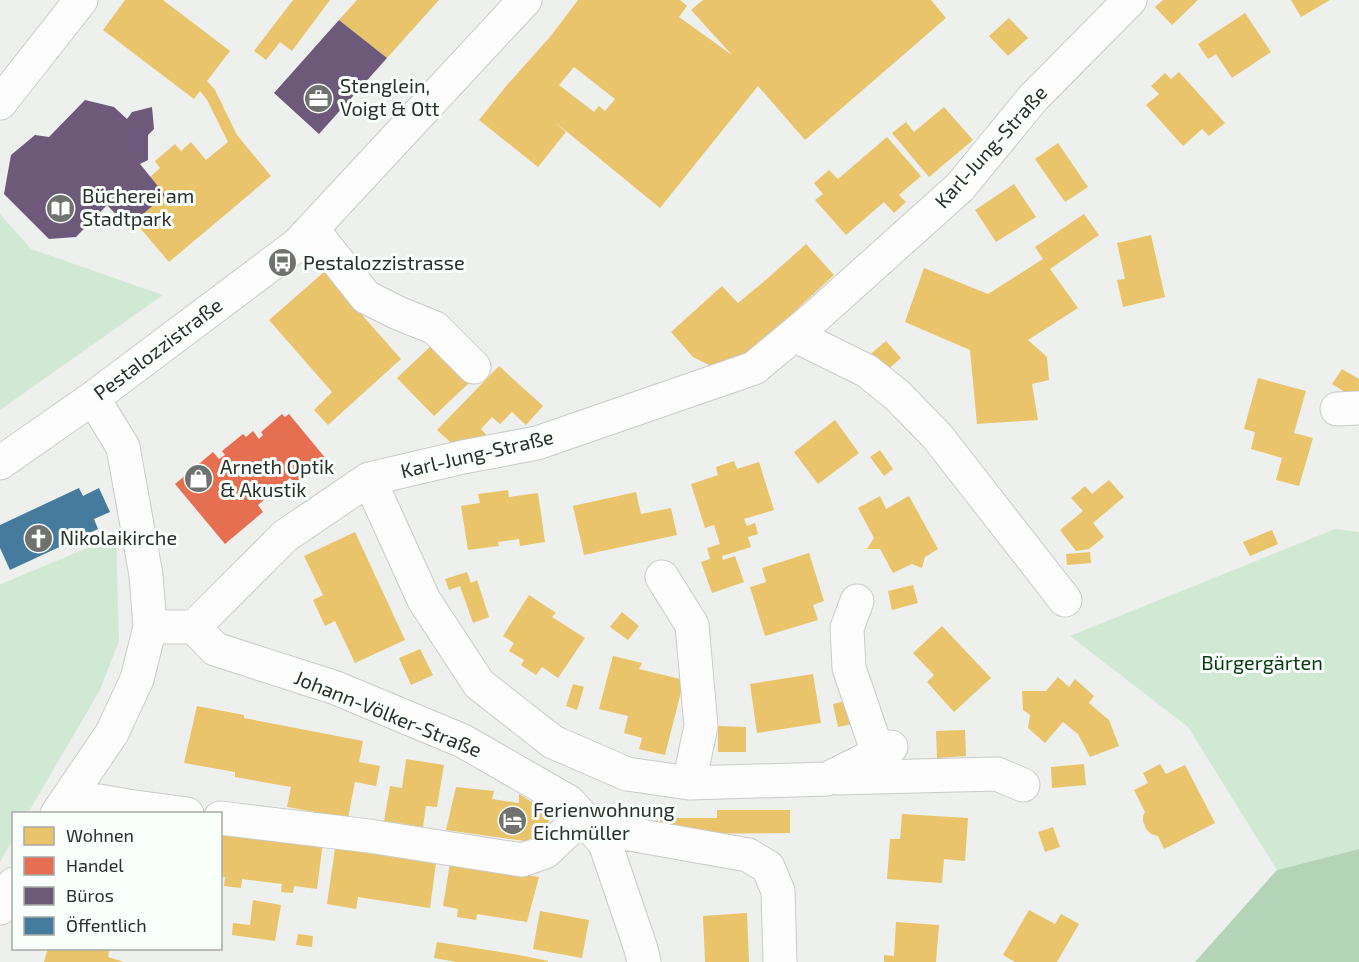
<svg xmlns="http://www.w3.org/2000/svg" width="1359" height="962" font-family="'Exo 2',sans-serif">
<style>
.green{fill:#d0e9d3}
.forest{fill:#b3d4b7}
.homes{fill:#e9c46a;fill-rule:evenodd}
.shops{fill:#e76f51}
.offices{fill:#6d597a}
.public{fill:#457b9d}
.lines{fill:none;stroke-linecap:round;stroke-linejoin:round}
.minor-casing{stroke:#c9cbc9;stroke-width:35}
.minor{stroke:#fcfdfc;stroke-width:33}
.labels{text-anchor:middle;stroke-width:6;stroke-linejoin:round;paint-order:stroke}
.poi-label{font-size:20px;fill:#2c2e2d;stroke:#f9fffa;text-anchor:start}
.street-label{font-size:20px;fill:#2c2e2d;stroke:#f9fffa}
.park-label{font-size:20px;fill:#0b3615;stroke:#f9fffa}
</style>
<rect width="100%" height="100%" fill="#edf0ed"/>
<path class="green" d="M0 214 31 249 163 295 0 410Z
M1335 529 1359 532V849L1277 870 1188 727 1070 636Z
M116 536 119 641 100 690 28 813 14 814 13 839 0 862V583L1 584Z"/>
<path class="forest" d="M1359 849V962H1195L1277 870Z"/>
<path class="homes" d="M125 0H163L230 51 207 81 215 90 237 135 271 176 169 262 134 221 165 195 150 177 160 168 155 161 175 144 181 151 191 142 206 160 228 142 207 100 200 91 194 99 103 30Z
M293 0H330L292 51 280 42 266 60 254 51Z
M357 0H439L387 58 339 20Z
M578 0H680L687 6 679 17 732 55 691 10 703 0H931L946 18 805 140 758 86 660 208 555 122 566 132 538 167 479 120 507 85 550 37ZM574 67 615 99 605 111 599 106 594 112 559 85Z
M1163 0H1198L1172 25 1155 7Z
M1291 0H1330L1301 17Z
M1245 13 1271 52 1232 78 1216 54 1208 59 1198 44Z
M1009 18 1028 38 1008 56 989 36Z
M1179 72 1225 123 1209 136 1202 129 1183 146 1146 105 1159 94 1151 86 1165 73 1171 79Z
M944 107 973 140 929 177 892 133 906 122 914 132Z
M887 137 921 176 899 195 906 202 894 213 884 202 846 235 815 200 823 194 814 183 829 170 838 179Z
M1058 143 1088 187 1065 202 1035 159Z
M1014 184 1036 217 996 242 975 210Z
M1084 214 1099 235 1050 269 1078 308 1028 340 1047 357 1049 380 1032 384 1038 420 977 424 970 350 905 322 924 268 988 294 1043 259 1035 247Z
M1151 235 1165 297 1123 307 1117 280 1125 279 1117 243Z
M806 244 834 275 727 374 693 357 671 332 722 286 738 303 767 279Z
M324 272 401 359 328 425 314 410 332 392 269 320Z
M886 341 901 358 884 373 868 356Z
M434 343 470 382 434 416 397 378Z
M499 366 543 406 526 425 512 412 500 424 492 417 481 429 490 439 456 447 437 430Z
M1342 369 1359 379V401L1332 384Z
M1258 378 1306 391 1294 433 1313 438 1299 486 1276 480 1282 458 1251 449 1255 432 1244 429Z
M835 420 859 453 818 484 794 452Z
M880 450 893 469 884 476 870 457Z
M734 461 737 469 759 462 774 510 744 519 747 526 755 523 758 534 748 537 751 547 722 556 723 560 735 556 744 582 712 593 701 562 710 559 707 548 720 544 714 525 705 528 691 484 718 475 716 467Z
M1109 480 1124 497 1093 523 1104 537 1089 549 1076 551 1060 530 1083 511 1071 498 1085 486 1092 494Z
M508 490 509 497 538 493 545 542 520 546 519 539 498 542 499 546 468 550 461 506 480 503 478 494Z
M636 492 641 514 671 508 677 535 584 555 573 506Z
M880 496 886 509 909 496 938 549 925 557 922 568 912 564 893 573 880 549H867L874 538 858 508Z
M1272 530 1278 544 1250 556 1243 542Z
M355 532 405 640 355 663 335 621 325 626 313 600 323 595 304 556Z
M1090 552 1091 563 1067 565 1066 554Z
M809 553 824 601 813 605 818 620 765 636 750 587 766 582 762 568Z
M467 572 471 583 477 580 489 617 473 623 460 586 449 590 445 579Z
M913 585 918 603 892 610 888 591Z
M529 595 556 613 552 617 585 638 558 678 542 667 536 675 521 665 524 660 509 651 514 643 503 636Z
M622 612 639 626 628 640 610 627Z
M942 626 991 678 954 712 927 682 934 675 913 653Z
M420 649 433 675 411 685 399 658Z
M613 656 642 663 639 669 684 680 665 755 639 749 642 738 624 733 628 716 599 709Z
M813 674 821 723 757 733 750 684Z
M1058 677 1069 687 1075 679 1094 696 1089 703 1109 720 1119 746 1090 757 1078 734 1063 722 1045 743 1028 728 1030 715 1023 710 1022 691H1046Z
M573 684 584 687 577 710 566 706Z
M856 698 861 722 838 727 833 704Z
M197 706 244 715V718L363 741 359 762 380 766 376 786 355 782 348 818 287 807 291 787 235 777V772L184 763Z
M718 726 746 727V752H718Z
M965 730 966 756 937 758 936 731Z
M406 759 444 765 437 807 426 806 423 827 384 821 390 786 402 788Z
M1084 764 1086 785 1052 788 1051 767Z
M1160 764 1166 774 1185 765 1215 823 1164 849 1158 836 1151 834 1146 829 1143 821V816L1145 812 1134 790 1148 783 1143 773Z
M456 787 494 791 492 799 519 803V794L549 813 548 830 532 842 446 830Z
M717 810H790V833L660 834V818H717Z
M902 814 968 818 965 861 944 859 942 883 887 879 890 839H900Z
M1053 827 1060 847 1045 852 1038 832Z
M220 829 323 842 317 889 294 886 293 893 281 892 282 884 242 879 241 888 224 886 225 877H220Z
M335 848 436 863 430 908 358 897 356 909 327 904Z
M450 863 539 877 527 922 477 914 476 920 457 917 458 909 443 906Z
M253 900 281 905 275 941 232 935 233 923 250 925Z
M1029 910 1055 924 1061 914 1079 924 1057 962H1015L1003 955Z
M540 911 589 920 582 958 533 949Z
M747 913 749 962H705L703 916Z
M896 922 939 925 936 962H884V955L894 956Z
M298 934 313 936 312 947 296 945Z
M437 942 519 955 548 961V962H456L434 958Z
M48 948H110L108 957 124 962H44Z"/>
<path class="shops" d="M282 414 285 417 289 414 327 460 297 485 290 478 258 505 263 512 225 544 175 484 213 452 219 459 225 455 222 451 243 434 246 437 253 431 259 439 263 435 261 432Z"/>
<path class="offices" d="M339 20 387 58 319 134 274 93Z
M85 100 114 107 127 119 132 112 152 107 154 129 148 135V160L140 164 165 195 128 227 107 205 76 237 49 239 4 194 11 155 35 135 49 137Z"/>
<path class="public" d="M79 488 83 496 99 488 110 512 94 519 98 529 10 570 0 548V525Z"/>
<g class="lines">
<defs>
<path id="minor" d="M0 103 81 0
M312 229 366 297 398 313 435 328 474 367
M794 335 867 371 897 395 937 436 1065 600
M1337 409 1359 408
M0 463 93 398 298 244 525 0
M369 479 424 600 479 684 553 742 627 774 689 783 827 779 891 747
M662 577 692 625 701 726 689 783
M857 601 847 628 849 668 878 753
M150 627H194L215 649 336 688 463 741 569 802 605 843 641 949 644 962
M194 627 285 536 369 479 463 457 537 443 754 368 813 319 960 187 1033 98 1130 0
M838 778 997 774 1023 785
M57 814 112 733 137 679 150 627 146 575 123 447 93 398
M93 814 99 801 128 806 187 814
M220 818 369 836 522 860 545 852 565 833 583 818 624 833 748 855 768 867 778 891 780 962
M0 908 14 884"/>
</defs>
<use href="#minor" class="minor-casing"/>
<use href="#minor" class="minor"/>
</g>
<defs>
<symbol id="office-disc" viewBox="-11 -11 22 22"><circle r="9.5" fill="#707270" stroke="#f9fffa"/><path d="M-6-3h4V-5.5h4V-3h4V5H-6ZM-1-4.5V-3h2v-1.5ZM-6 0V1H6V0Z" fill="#fff"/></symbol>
<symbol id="library-disc" viewBox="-11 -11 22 22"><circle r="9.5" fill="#707270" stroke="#f9fffa"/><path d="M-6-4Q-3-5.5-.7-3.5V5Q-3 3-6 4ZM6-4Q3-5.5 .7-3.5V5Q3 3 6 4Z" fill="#fff"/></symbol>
<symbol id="bus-disc" viewBox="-11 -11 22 22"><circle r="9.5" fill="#707270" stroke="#f9fffa"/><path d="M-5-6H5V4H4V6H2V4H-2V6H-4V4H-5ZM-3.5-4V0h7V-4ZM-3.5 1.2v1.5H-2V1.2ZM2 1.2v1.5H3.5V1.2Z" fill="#fff"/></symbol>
<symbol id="shop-disc" viewBox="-11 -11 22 22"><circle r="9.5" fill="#707270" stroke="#f9fffa"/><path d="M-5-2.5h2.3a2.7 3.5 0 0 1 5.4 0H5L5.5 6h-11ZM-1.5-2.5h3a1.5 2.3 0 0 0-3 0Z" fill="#fff"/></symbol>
<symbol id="church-disc" viewBox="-11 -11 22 22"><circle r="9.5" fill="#707270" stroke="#f9fffa"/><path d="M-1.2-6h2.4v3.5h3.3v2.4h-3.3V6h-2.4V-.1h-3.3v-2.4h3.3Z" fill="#fff"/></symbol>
<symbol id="hotel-disc" viewBox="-11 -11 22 22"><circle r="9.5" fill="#707270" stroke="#f9fffa"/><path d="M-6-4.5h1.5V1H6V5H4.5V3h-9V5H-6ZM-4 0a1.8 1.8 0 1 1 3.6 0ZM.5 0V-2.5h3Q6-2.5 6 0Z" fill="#fff"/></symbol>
</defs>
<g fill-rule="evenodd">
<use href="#office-disc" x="302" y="82" width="33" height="33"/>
<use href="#library-disc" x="44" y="192" width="33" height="33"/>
<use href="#bus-disc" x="266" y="246" width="33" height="33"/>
<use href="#shop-disc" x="182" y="462" width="33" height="33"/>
<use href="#church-disc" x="22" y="522" width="33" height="33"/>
<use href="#hotel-disc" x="496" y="804" width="33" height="33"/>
</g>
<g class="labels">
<g class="poi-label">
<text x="340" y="93">Stenglein,<tspan x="340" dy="23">Voigt &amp; Ott</tspan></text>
<text x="82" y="203">Bücherei am<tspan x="82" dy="23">Stadtpark</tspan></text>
<text x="303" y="270">Pestalozzistrasse</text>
<text x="220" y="474">Arneth Optik<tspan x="220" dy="23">&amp; Akustik</tspan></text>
<text x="60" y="545">Nikolaikirche</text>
<text x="533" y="817">Ferienwohnung<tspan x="533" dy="23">Eichmüller</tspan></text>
</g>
<g class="street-label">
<text transform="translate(991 147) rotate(-48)" y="7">Karl-Jung-Straße</text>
<text transform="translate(158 349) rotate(-37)" y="7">Pestalozzistraße</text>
<text transform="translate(477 454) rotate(-13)" y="7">Karl-Jung-Straße</text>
<text transform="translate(388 714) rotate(22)" y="7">Johann-Völker-Straße</text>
</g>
<g class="park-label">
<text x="1262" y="670">Bürgergärten</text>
</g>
</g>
<rect x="12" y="812" width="210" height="138" fill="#f9fffa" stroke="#a7aba8" stroke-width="1.5"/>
<rect x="24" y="827" width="30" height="18" fill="#e9c46a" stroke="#a7aba8" stroke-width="1.5"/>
<text x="66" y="842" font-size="18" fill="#2c2e2d">Wohnen</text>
<rect x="24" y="857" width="30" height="18" fill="#e76f51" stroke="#a7aba8" stroke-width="1.5"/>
<text x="66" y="872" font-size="18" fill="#2c2e2d">Handel</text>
<rect x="24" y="887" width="30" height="18" fill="#6d597a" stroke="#a7aba8" stroke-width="1.5"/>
<text x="66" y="902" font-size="18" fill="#2c2e2d">Büros</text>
<rect x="24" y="917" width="30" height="18" fill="#457b9d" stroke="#a7aba8" stroke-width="1.5"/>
<text x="66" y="932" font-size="18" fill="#2c2e2d">Öffentlich</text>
</svg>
